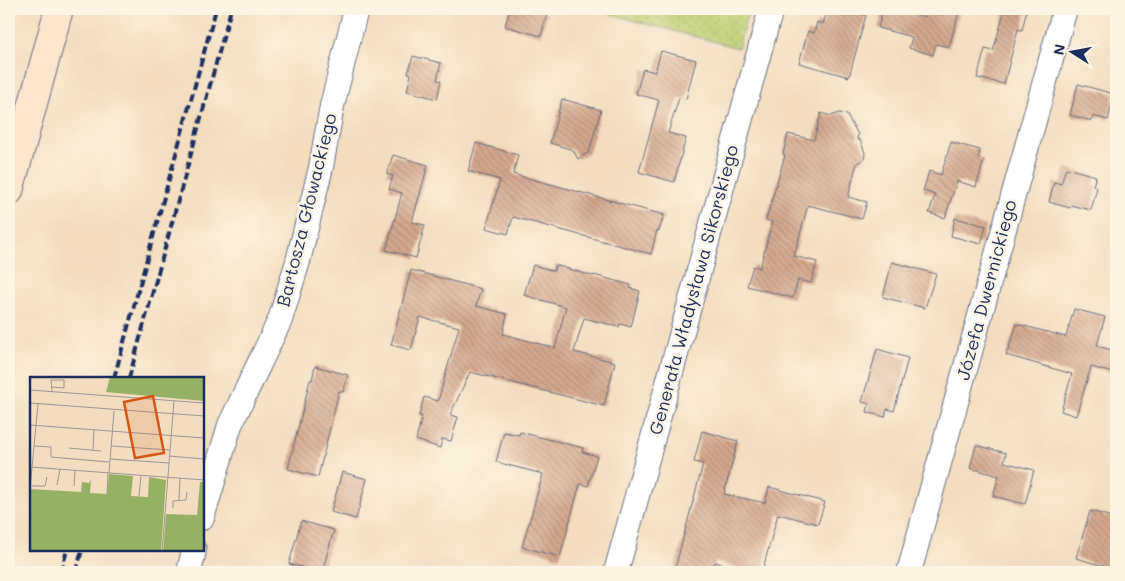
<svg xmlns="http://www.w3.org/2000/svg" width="1125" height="581" font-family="Mali,sans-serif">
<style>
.grass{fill:url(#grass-dots);stroke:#6c7e68}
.building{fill:url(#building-back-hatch)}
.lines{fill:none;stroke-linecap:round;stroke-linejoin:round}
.minor-casing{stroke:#666c80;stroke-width:26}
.secondary-casing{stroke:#666c80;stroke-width:30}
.minor{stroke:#fff;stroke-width:24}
.secondary{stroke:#fbe5cf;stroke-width:28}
.rail{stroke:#1b2f5e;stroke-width:4;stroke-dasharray:8 4;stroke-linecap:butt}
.labels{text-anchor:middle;stroke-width:5;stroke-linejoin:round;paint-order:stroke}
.street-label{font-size:18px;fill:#1b2f5e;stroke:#fcf5e5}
.inset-road{fill:none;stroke:#9c9798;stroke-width:1}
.view{fill:#d45514;fill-opacity:0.15;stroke:#d45514;stroke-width:2.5}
.inset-edge{fill:none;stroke:#1b2f5e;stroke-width:2.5}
</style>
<defs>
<pattern id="grass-dots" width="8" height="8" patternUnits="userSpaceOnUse" patternTransform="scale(1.25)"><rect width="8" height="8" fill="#bdce71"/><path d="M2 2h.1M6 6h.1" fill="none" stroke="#a2b164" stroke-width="1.8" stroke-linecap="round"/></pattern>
<pattern id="building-back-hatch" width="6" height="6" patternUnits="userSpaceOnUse" patternTransform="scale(1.25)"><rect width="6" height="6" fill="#d6a88d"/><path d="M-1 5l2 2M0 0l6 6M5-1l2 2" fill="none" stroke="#ad8976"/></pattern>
</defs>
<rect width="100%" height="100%" fill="#fcf5e5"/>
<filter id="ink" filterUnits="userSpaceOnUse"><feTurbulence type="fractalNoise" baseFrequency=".02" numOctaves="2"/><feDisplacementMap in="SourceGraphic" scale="10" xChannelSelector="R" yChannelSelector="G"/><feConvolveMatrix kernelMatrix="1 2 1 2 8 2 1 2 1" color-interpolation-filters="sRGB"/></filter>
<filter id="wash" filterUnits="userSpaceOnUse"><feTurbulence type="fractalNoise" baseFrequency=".0096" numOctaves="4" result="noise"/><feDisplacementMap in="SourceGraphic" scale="20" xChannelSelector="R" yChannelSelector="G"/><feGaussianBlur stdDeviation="1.12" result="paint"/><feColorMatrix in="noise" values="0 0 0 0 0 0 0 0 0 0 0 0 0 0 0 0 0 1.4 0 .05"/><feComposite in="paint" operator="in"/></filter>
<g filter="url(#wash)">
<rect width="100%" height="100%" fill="#f2ddbf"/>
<path class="grass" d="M591 9H749L738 48Z"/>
<g id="blocks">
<path class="building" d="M510 9H538V11L547 14 541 36 505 26Z
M828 9H846L866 15 849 77 799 63 808 31 814 33 817 22 823 24Z
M883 9H894L925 17 926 9H960L949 47 936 44 933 55 909 48 912 37 878 28Z
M1005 9H1027L1022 30 1018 29 1004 84 977 78 985 49 993 51Z
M661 51 696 60 686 99 679 98 668 133 686 138 674 182 639 172 659 100 636 94 643 69 655 72Z
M413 56 441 63 437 80 441 81 437 99 407 91 411 74 408 73Z
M1078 84 1114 94 1108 120 1093 116 1092 121 1070 115Z
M562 99 601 110 589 152 578 159 573 150 550 143Z
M821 113 831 116 839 113 846 114 858 134 857 140H860L865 153 864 159 857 163 848 197 867 202 862 219 808 205 794 256 817 262 811 283 798 280 793 298 747 286 753 266 760 268 772 222 766 220 785 155 783 154 788 134 814 140Z
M951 142 980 150 978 158 984 160 976 187 957 181 945 218 929 213 935 195 923 191 929 171 941 175Z
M476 143 518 155 513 174 664 215 659 231 657 230 651 254 513 217 508 234 486 228 500 180 468 171Z
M393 155 428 165 412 222 425 225 416 258 386 250 402 193 389 189 393 176 387 174Z
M1066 168 1096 176 1093 186 1097 188 1091 210 1071 205 1070 208 1049 202 1054 182 1061 184Z
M955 218 986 226 981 244 951 236Z
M892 262 936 274 925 308 883 297Z
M533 265 554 271 555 265 593 276 594 275 631 285 630 288 640 291 631 327 620 324 619 327 584 318 574 352 615 362 604 406 470 372 450 415 458 417 451 441 442 439 440 448 416 440 422 416H419L424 397 438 401 459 327 420 317 411 350 391 345 411 270 481 289 476 306 507 314 503 334 555 348 566 307 524 295Z
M1074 309 1105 317 1097 346 1116 351V374L1091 367 1076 416 1061 411 1072 374 1006 355 1017 324 1066 337Z
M877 349 908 358 894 411 887 409 885 417 867 412 869 404 862 402Z
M315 366 348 375 343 392 339 391 318 477 288 469 310 380H312Z
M702 431 738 441 724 494 765 503 769 487 825 502 818 524 778 514 762 572H754L715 562 712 572H674L703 464 694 462Z
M504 432 519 435 520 432 583 448 582 452 597 456 588 486 580 484 560 557 522 547 543 474 496 462Z
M976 445 1006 453 1004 462 1034 470 1025 504 993 496 999 476 970 468Z
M342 472 367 479 356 519 331 512Z
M1090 511 1116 518V526L1109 550 1114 554 1110 568 1076 558Z
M301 521 334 530 322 572 289 564Z"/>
</g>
</g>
<g filter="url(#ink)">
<use href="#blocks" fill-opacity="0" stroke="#666c80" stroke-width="1"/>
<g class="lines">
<defs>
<path id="minor" d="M202 518 230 425 280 320 298 261 321 167 332 106 356 9
M189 572 194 550
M616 572 771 9
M909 572 1065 9"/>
<path id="secondary" d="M9 191 59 9"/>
</defs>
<use href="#minor" class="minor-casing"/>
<use href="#secondary" class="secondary-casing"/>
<use href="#minor" class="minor"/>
<use href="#secondary" class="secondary"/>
<path class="rail" d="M114 378 216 9
M129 378 231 9
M61 572 67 550
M76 572 82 550"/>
</g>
</g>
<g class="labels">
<g class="street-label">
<text transform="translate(307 210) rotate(-76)" y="6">Bartosza Głowackiego</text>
<text transform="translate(694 290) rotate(-75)" y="6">Generała Władysława Sikorskiego</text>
<text transform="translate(987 290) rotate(-75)" y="6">Józefa Dwernickiego</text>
</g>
</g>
<g transform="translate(30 377)">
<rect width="174" height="174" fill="#f2ddbf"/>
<path d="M80 0H174V24L76 15ZM79 97 103 99 101 119 118 120 119 100 136 103 131 174H0V112L51 115 52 105 59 106 61 103 60 116 77 117ZM170 105H174V174H133L136 137 167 138Z" fill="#96b163"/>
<path class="inset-road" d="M0 13 174 26M22 14 21 3H34V11L22 10M0 26 174 39M0 48 174 61M5 69 21 70V80L79 85M81 69 140 73M39 71 71 74M63 73 64 53M139 79 174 82M80 82 139 86M0 90 174 103M79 96 84 34M27 108 30 92M2 109H15L17 100M44 109 45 94M0 112 8 27M77 117 78 96M109 119 111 99M149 123 150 101M143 131V124L156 123 157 115M132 174 144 24"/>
<path class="view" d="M123 19 134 76 105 81 94 25Z"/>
<rect width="174" height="174" class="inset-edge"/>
</g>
<rect width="1125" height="581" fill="none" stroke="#fcf5e5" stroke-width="30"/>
<g transform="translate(1072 52) rotate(281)" stroke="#fcf5e5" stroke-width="4" paint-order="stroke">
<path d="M0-4L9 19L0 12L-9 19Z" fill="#1b2f5e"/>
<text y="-8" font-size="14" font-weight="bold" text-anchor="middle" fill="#1b2f5e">N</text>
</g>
</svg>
